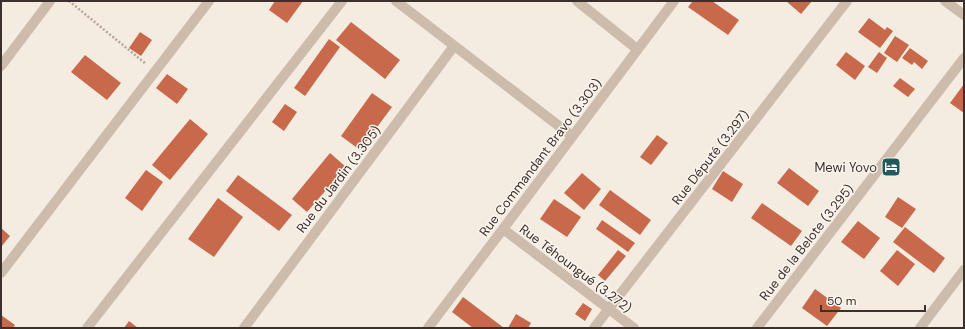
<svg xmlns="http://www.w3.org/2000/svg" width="965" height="329" font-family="'DM Sans',sans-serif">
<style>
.building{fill:#c8694b}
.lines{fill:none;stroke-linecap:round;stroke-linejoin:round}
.path{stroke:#b9a596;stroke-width:2.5;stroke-dasharray:2 2;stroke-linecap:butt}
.minor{stroke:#cdbbac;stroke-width:10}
.labels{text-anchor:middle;stroke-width:3;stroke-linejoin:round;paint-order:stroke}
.street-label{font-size:13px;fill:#3b302b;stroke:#fbf5ee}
.poi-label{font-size:13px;fill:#3b302b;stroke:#fbf5ee;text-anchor:end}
</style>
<rect width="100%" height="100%" fill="#f4ebe1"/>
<path class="building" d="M275 1H303L287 23 269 10Z
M693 1H712L739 20 728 35 688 7Z
M786 1H812L801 14Z
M869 18 885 30 887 27 893 31 880 48 858 32Z
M351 22 400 60 385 79 336 40Z
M140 32 152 40 141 56 129 48Z
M895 36 909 45 897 62 884 53Z
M329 39 340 47 305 96 294 88Z
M910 48 928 61 922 69 914 62 912 65 902 58Z
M846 52 865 66 855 80 836 65Z
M879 52 887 58 877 73 868 67Z
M85 55 121 83 107 100 71 72Z
M167 74 188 89 177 104 156 88Z
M900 78 915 89 908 97 893 86Z
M964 84V113L950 103Z
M372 93 392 107 360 150 341 136Z
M285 104 297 112 284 131 272 122Z
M190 119 208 134 170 180 152 165Z
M657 135 668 143 651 165 640 157Z
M330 153 346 167 307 212 292 199Z
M789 168 819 191 808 206 777 183Z
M146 170 163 182 142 211 125 198Z
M723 171 743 184 732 202 712 189Z
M582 173 601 189 584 210 564 193Z
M238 175 292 215 279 231 226 191Z
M610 190 651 220 640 235 599 205Z
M898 197 916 209 902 228 885 217Z
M218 198 243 217 214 257 188 239Z
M554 199 581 217 567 237 540 219Z
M762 203 802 231 791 246 751 218Z
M602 220 635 243 628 252 596 229Z
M858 221 880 238 864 259 841 242Z
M905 227 945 258 934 273 893 242Z
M1 228 10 236 1 247Z
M618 250 626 256 605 281 598 275Z
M897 250 915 264 898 286 880 271Z
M815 289 841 308 827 326 802 308Z
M463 297 504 328H473L452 312Z
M583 303 592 309 585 321 575 314Z
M516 314 531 323 528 328H508Z
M1 315 15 325 13 328H1Z
M129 321 138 328H124Z"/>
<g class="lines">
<path class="path" d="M69 1 146 64"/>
<path class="minor" d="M396 1 572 136
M577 1 637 49
M945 1 964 15
M1 66 50 1
M503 229 634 328
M1 273 209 1
M87 328 342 1
M244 328 454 46
M428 328 503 229 674 1
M594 328 847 1
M757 328 964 58
M920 328 964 270"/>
</g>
<defs>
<symbol id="hotel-square" viewBox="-11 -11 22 22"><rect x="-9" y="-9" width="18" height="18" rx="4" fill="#1f5a5e" stroke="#fbf5ee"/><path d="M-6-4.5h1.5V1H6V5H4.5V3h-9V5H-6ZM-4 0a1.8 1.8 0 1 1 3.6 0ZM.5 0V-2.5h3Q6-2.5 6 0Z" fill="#fff"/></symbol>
</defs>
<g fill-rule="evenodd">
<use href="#hotel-square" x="880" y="156" width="22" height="22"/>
</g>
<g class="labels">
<g class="street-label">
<text transform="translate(540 157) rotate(-53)" y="5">Rue Commandant Bravo (3.303)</text>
<text transform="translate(710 157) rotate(-52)" y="5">Rue Député (3.297)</text>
<text transform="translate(338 179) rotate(-53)" y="5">Rue du Jardin (3.305)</text>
<text transform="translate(806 242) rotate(-52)" y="5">Rue de la Belote (3.295)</text>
<text transform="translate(576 268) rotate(37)" y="5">Rue Téhoungué (3.272)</text>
</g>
<g class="poi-label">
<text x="877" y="172">Mewi Yovo</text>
</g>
</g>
<rect width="965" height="329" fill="none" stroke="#3b302b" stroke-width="4"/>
<path d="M821 305v6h104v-6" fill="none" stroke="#3b302b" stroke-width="2"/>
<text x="827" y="305" font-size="12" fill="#3b302b" stroke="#fbf5ee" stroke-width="3" paint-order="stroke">50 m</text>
</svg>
